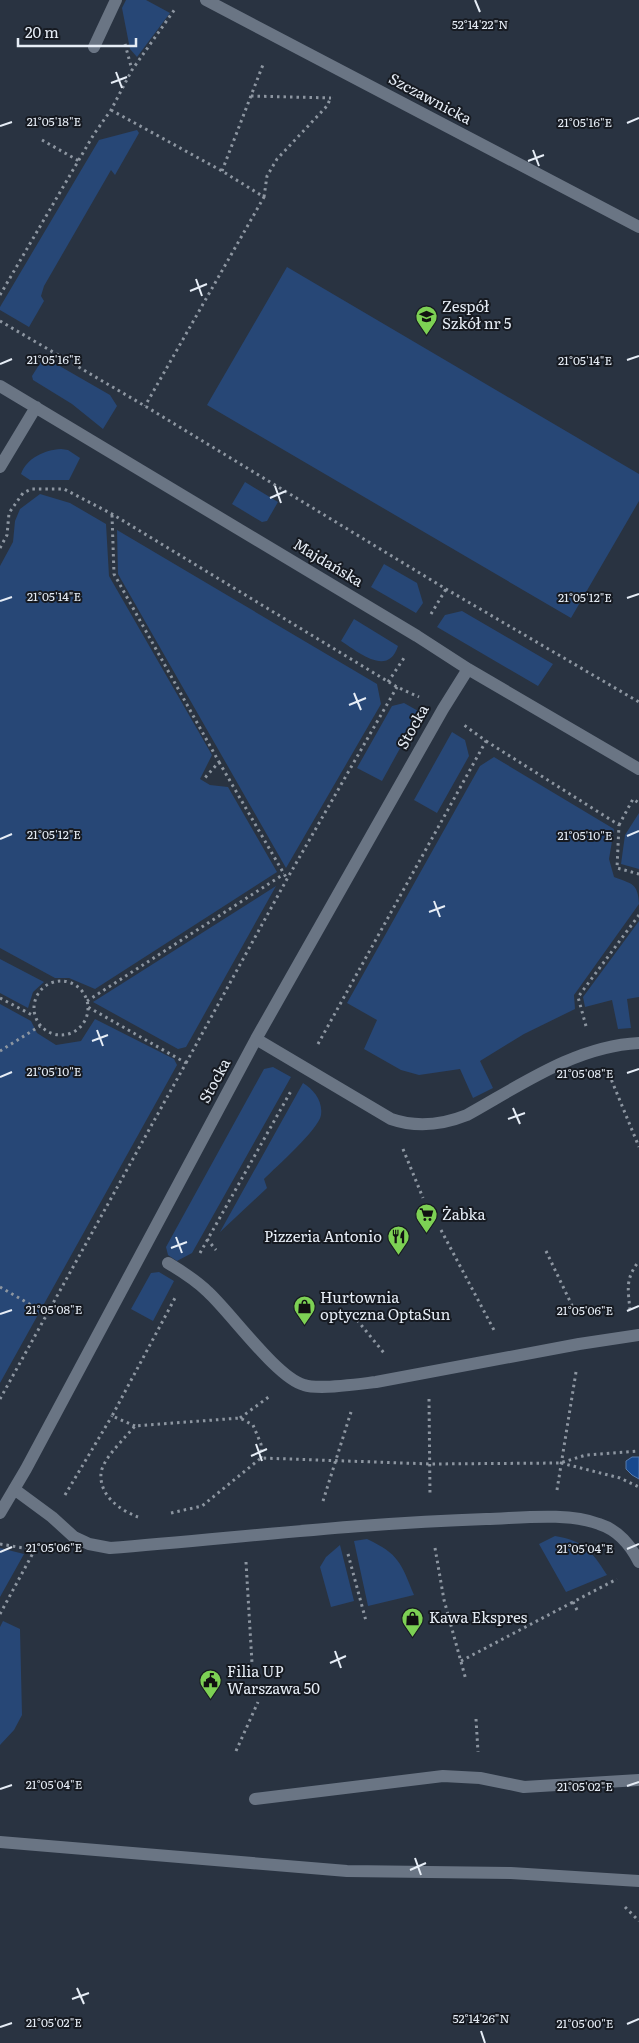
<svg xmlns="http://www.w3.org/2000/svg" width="639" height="2043" font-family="Literata,serif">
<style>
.green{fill:#274776}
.water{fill:#17498e;stroke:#557aad}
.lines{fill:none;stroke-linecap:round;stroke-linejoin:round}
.path{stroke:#8d96a1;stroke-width:3;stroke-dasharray:2.5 4;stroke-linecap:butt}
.minor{stroke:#6a7584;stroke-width:12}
.ticks{fill:none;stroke:#e6edf6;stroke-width:2}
.labels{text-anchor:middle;stroke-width:4;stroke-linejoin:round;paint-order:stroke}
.street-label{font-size:15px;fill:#e6edf6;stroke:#161a21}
.poi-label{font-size:15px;fill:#e6edf6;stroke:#161a21;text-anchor:start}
.ticks-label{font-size:12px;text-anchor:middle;fill:#e6edf6;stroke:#161a21;stroke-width:4;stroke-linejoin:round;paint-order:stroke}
</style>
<rect width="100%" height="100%" fill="#293341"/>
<path class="green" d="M126 0H146L170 13 137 57 130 49 122 8Z
M137 130 139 133 115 175 111 170 44 286 41 296 44 301 29 327 0 310V307L99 140Z
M287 267 639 474V501L571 618 207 405Z
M44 357 110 395 117 406 103 429 72 404 33 380 32 376Z
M61 449 68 450 80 458 69 480H30L21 474C27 458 44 450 61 449Z
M245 482 278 502 267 521 262 522 232 504Z
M40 494 70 503 106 524 109 576 212 755 200 779 210 785 228 787 277 872 95 989 69 978H55L0 948V566L13 542 15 521 20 509Z
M117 530 377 684 381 704 286 868 118 574Z
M384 564 417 583 423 603 416 613 371 587Z
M462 611 553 664 538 686 437 627 445 615Z
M354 619 398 646C388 678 357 651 341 641Z
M404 703 420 712 382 781 357 768 392 706Z
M452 732 465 740 469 756 437 813 414 800Z
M494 757 614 829 609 859 614 877C632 884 638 883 639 904L574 995 575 1009 524 1034 480 1061 493 1088 473 1098 460 1069 419 1075 401 1070 364 1049 377 1020 347 1003 480 766Z
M639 813V869L621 864 625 835Z
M276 886 186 1047 178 1049 93 1002Z
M639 921V997L627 999 631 1028 618 1029 612 1000 585 1007 583 997Z
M0 959 44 982 33 992 28 1008 0 993Z
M0 1004 31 1021 37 1033 56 1045 81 1041 95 1019 174 1059 177 1065 0 1383Z
M273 1067 291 1077 192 1253 177 1261 168 1255 166 1247 264 1069Z
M303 1083C314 1090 323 1101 321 1115 319 1129 276 1167 264 1179L267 1188 220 1232Z
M159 1272 174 1281 153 1321 131 1309 151 1273Z
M555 1536C584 1541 591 1550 607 1575L566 1592 539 1544Z
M367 1539C399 1554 401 1563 414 1595L368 1606 354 1541Z
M340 1545 354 1601 331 1607 320 1567 326 1557Z
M0 1548 24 1554 0 1597Z
M3 1621 20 1629 22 1715 14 1730 0 1745V1627Z"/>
<path class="water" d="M632 1457H639V1479L632 1475 626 1469V1461Z"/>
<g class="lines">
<path class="path" d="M125 44 132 70
M251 96 331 98
M111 110 222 171 264 197 145 406
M42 140 79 161
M222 171 264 62
M264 197 267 176 277 159 327 106 331 97
M0 295 94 134 111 110 132 70 175 9
M0 321 145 406 446 589 639 702
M112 515 114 574 219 762 203 780
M0 548 7 535 9 513 23 493 32 489H64L112 514 397 687 419 697
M431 614 446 589
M388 682 404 658
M486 741 619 825 617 868 639 874
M219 762 287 879
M619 825 633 799 639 803
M34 1008a27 27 0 1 1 54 0a27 27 0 1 1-54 0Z
M0 998 34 1016
M87 1001 284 874
M586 1026 578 997 639 915
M318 1044 486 741 464 725
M0 1051 40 1026
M186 1063 287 879 397 687
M609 1074 639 1147
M403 1149 423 1198
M441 1230 495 1332
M207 1239 216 1250
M546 1251 577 1316
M200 1253 291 1091
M0 1287 47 1314
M630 1310C628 1289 625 1279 639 1261
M353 1315 384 1353
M0 1399 186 1063 88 1007
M429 1399 430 1495
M240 1418 270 1396
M135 1426 112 1416 175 1298
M561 1463 620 1478 639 1487
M557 1490 576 1372
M65 1495 112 1416
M323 1501 351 1412
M171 1513 202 1506 261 1458 431 1464 560 1463 586 1455 639 1451
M138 1517C120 1510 99 1496 101 1473 103 1458 126 1437 135 1426L240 1418 253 1425 261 1444V1458
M0 1544 35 1550
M435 1548 444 1600 466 1680
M348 1554 366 1621
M246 1562 252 1663
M577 1610 573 1602 617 1579
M0 1614 39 1542
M461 1661 573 1602
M476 1719 478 1752
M236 1751 258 1702
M625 1907 639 1921"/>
<path class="minor" d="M206 0 639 227
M94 47 116 0
M0 386 417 636 468 669 639 769
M0 467 36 407
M256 1039 391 1119C417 1128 442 1125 467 1115 521 1085 576 1046 639 1043
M168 1263C183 1272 196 1280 208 1292 231 1313 277 1378 304 1385 319 1390 359 1384 376 1382L579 1344 639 1335
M14 1489 52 1517 74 1537 89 1544 110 1548C236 1538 360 1523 486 1519 521 1518 567 1512 599 1524 618 1530 630 1544 639 1562
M0 1513 26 1469 256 1039 443 709 468 669
M255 1799 443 1776 480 1778 524 1787 639 1780
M0 1842 347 1871 511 1873 639 1881"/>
</g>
<path class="ticks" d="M475 0 480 12M116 72 122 88M111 83 127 77M627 123 639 118M0 126 12 122M533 150 539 166M528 161 544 155M196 279 202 296M190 291 207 284M627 360 639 356M0 364 12 359M275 486 281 503M270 498 286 491M627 598 639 594M0 601 12 597M354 693 361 710M349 705 366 698M627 836 639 831M0 839 12 834M434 901 440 917M429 912 445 906M97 1030 103 1046M92 1041 108 1035M627 1073 639 1069M0 1077 12 1072M513 1108 520 1124M508 1119 525 1113M176 1237 182 1253M171 1248 187 1242M627 1311 639 1306M0 1314 12 1310M256 1444 262 1461M251 1456 267 1449M627 1549 639 1544M0 1552 12 1547M335 1651 341 1668M330 1663 346 1656M627 1786 639 1782M0 1789 12 1785M415 1858 421 1875M410 1870 426 1863M77 1988 84 2004M72 1999 89 1993M627 2024 639 2019M0 2027 12 2023M481 2031 485 2043"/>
<defs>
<symbol id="school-pin" viewBox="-11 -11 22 30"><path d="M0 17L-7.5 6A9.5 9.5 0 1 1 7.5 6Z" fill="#7dd154" stroke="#161a21"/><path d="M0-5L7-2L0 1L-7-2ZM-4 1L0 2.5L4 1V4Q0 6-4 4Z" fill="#111"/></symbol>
<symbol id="supermarket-pin" viewBox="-11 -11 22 30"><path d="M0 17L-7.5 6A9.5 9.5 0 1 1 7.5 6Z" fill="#7dd154" stroke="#161a21"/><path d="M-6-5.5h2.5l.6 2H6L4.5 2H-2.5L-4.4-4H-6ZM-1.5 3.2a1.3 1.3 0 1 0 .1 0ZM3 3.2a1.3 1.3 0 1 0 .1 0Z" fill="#111"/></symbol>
<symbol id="restaurant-pin" viewBox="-11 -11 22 30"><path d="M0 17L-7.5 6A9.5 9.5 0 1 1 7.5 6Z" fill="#7dd154" stroke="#161a21"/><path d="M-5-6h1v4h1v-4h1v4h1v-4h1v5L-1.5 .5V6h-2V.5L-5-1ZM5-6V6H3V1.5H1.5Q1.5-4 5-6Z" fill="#111"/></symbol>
<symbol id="shop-pin" viewBox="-11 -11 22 30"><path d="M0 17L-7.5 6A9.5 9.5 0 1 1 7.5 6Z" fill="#7dd154" stroke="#161a21"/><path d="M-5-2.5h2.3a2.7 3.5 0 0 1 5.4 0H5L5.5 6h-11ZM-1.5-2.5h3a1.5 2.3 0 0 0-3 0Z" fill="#111"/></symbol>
<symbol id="civic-pin" viewBox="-11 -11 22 30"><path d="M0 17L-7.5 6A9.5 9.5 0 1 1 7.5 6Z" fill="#7dd154" stroke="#161a21"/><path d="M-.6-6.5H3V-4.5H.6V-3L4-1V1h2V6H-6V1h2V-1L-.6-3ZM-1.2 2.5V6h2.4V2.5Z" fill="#111"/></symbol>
</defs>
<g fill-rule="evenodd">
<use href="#school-pin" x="414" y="304" width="25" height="34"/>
<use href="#supermarket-pin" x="414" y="1202" width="25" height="34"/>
<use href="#restaurant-pin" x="386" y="1224" width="25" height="34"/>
<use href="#shop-pin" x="292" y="1294" width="25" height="34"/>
<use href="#shop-pin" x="400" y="1606" width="25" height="34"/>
<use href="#civic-pin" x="198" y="1668" width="25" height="34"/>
</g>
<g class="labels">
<g class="street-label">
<text transform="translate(430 99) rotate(28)" y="5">Szczawnicka</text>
<text transform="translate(328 563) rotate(31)" y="5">Majdańska</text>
<text transform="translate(413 727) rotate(-61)" y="5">Stocka</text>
<text transform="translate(215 1081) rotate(-62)" y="5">Stocka</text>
</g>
<g class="poi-label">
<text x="442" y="312">Zespół<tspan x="442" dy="17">Szkół nr 5</tspan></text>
<text x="442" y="1220">Żabka</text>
<text x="382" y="1242" text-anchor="end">Pizzeria Antonio</text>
<text x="320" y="1303">Hurtownia<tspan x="320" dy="17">optyczna OptaSun</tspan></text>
<text x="429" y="1623">Kawa Ekspres</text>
<text x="227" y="1677">Filia UP<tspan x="227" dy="17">Warszawa 50</tspan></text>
</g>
</g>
<g class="ticks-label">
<text x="480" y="29">52°14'22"N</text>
<text x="54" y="126">21°05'18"E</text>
<text x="585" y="127">21°05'16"E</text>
<text x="54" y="364">21°05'16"E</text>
<text x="585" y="365">21°05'14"E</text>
<text x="54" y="601">21°05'14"E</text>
<text x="585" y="602">21°05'12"E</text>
<text x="54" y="839">21°05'12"E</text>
<text x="585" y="840">21°05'10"E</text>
<text x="54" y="1076">21°05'10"E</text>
<text x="585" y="1078">21°05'08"E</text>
<text x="54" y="1314">21°05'08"E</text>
<text x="585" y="1315">21°05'06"E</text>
<text x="54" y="1552">21°05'06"E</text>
<text x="585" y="1553">21°05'04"E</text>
<text x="54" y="1789">21°05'04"E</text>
<text x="585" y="1791">21°05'02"E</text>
<text x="481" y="2023">52°14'26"N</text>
<text x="54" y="2027">21°05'02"E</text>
<text x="585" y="2028">21°05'00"E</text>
</g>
<path d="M18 38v8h118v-8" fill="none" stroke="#e6edf6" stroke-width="2.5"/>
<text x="25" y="38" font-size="15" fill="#e6edf6" stroke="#161a21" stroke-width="4" paint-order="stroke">20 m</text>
</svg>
